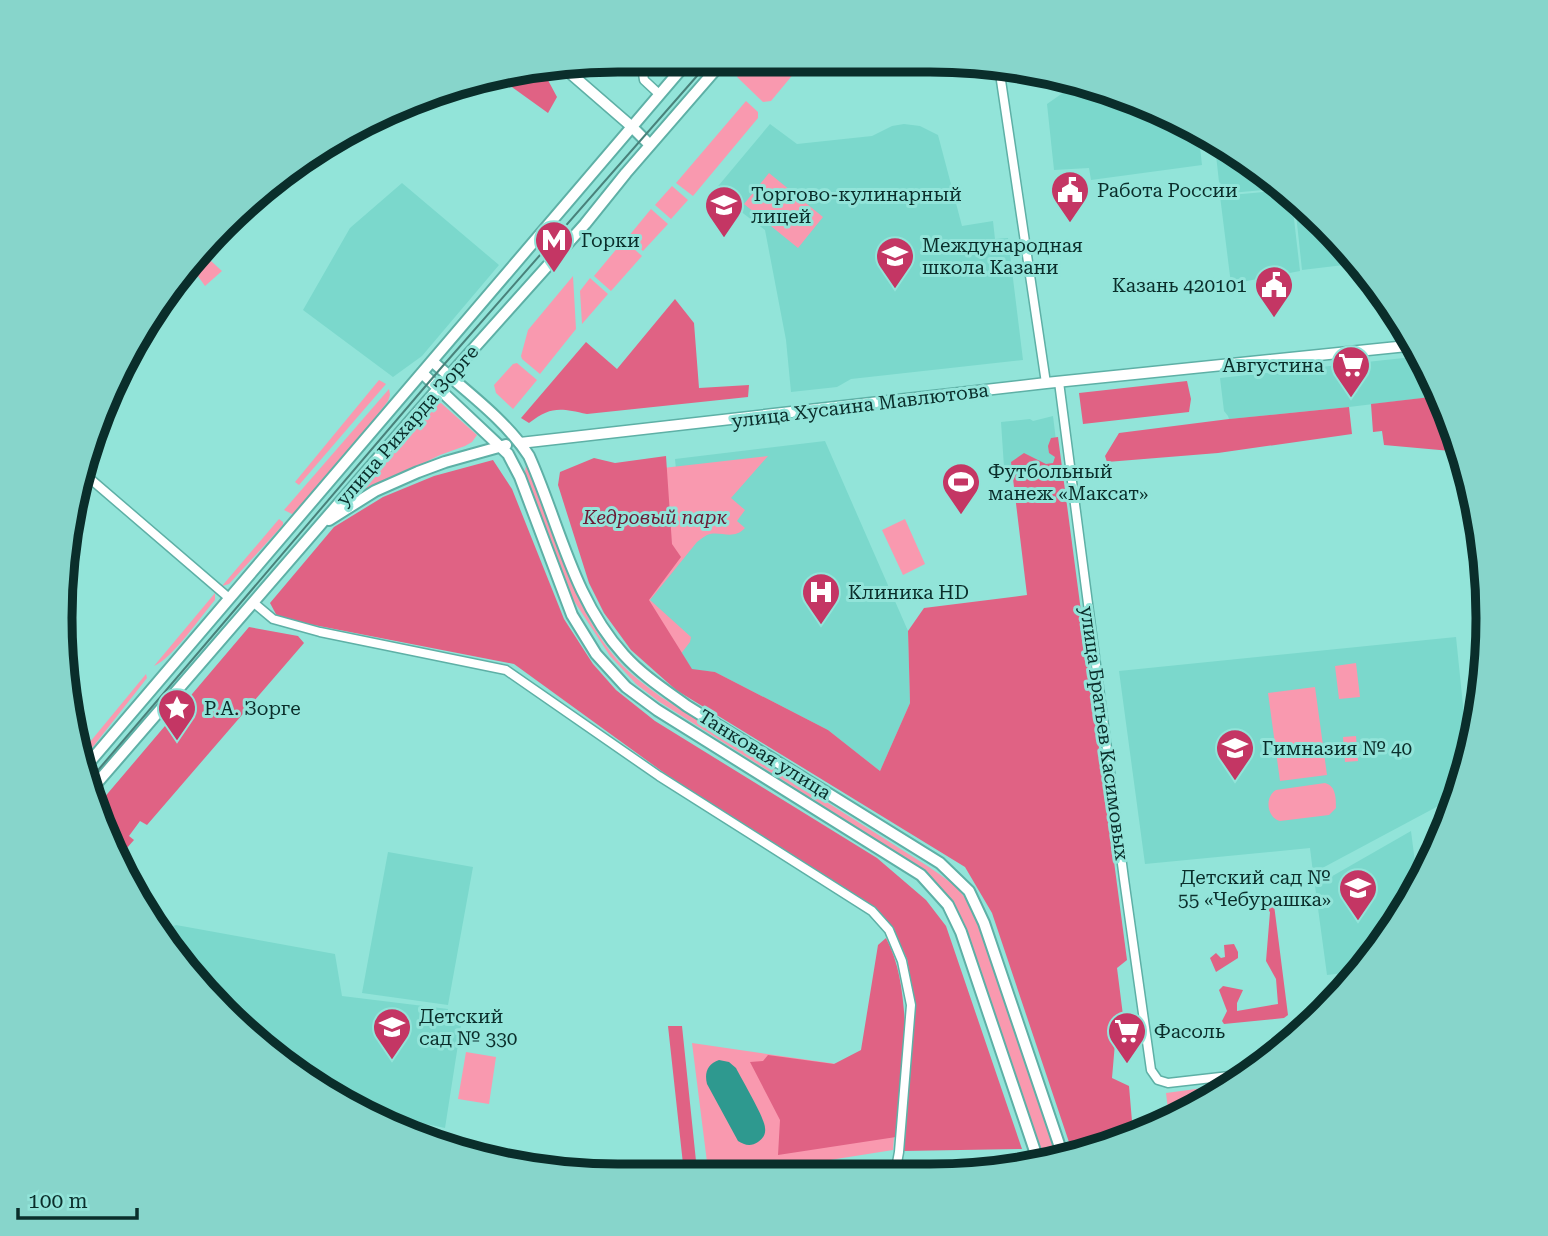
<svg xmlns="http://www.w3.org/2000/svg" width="1548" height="1236" font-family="'Roboto Serif',serif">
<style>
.built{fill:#7bd8cc}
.green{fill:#f999af}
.forest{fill:#e06284}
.water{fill:#2e998f}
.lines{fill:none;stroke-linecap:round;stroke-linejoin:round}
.minor-casing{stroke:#5eb0a6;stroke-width:11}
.tertiary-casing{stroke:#5eb0a6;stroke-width:13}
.secondary-casing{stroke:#5eb0a6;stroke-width:14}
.minor{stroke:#fff;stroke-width:8}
.tertiary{stroke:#fff;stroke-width:10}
.secondary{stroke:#fff;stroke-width:10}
.tram{stroke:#49827b;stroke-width:2}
.labels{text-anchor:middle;stroke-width:6;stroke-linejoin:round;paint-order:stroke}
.poi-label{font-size:19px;fill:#0a2e2b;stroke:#92e4d9;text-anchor:start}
.street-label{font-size:19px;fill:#0a2e2b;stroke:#92e4d9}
.park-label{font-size:19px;font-style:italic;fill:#6b1b35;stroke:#92e4d9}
.rim{fill:none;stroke:#0a2e2b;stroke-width:9}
</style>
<rect width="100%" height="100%" fill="#92e4d9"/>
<path class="built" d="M1077 83 1110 89 1198 129 1202 165 1091 180 1089 168 1054 170 1047 104Z
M770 124 797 144 872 136 892 126 904 124 920 126 938 135 962 226 993 221 995 239 1008 238 1023 360 851 379 837 387 791 392 786 340 765 230 714 191Z
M1214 137 1285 188 1230 193 1219 182Z
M402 183 499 265 422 356 393 377 303 310 350 228Z
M1287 190 1291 193 1300 271 1231 284 1220 196Z
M1294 195 1298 198 1352 264 1302 270Z
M1422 356 1439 396 1349 407 1229 419 1228 416 1224 411 1220 378Z
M1053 416 1059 465 1004 467 1001 422 1030 419 1033 421Z
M825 441 908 631 910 703 880 771 828 730 715 672 692 670 649 600 684 552 675 459Z
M1456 637 1469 764 1457 796 1313 873 1310 848 1145 864 1119 671Z
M1411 831 1418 886 1373 958 1361 971 1327 975 1315 886Z
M388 852 473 867 448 1005 362 993Z
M176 925 335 954 342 996 448 1009 447 1017 462 1019 445 1128 364 1111 278 1061 198 986 159 932Z"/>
<path class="green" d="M752 60H805L771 101 763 102 737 77Z
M746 101 758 112V118L693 196 676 183Z
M769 173 823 217 798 248 744 204Z
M672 186 688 200 671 219 655 205Z
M651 209 668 224 643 251 628 237Z
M624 240 642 256 611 291 594 276Z
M211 261 222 271 205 286 195 272Z
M573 276 576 329 540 374 522 359 521 356 528 330Z
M590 278 608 294 582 324 580 291Z
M517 363 537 380 513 409 496 393 494 385 513 364Z
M379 380 386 384 299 485 295 482Z
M389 389 390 395 388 401 363 434 294 515 284 510Z
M441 403 477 435 472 442 465 446 440 455 361 494 424 416 435 405Z
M768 456 731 498 745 510 737 521 745 528C733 541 720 530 707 535 703 537 700 540 697 542L650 600 691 637 690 642 680 655 646 603 619 473Z
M526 465 530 471C554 534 576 617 623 666 635 678 648 687 661 697L929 867C959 888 964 890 978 925L1059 1160 1043 1163 965 931C954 903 946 893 926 871L658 701 636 684 610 656 574 601 525 473Z
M279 519 283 522V525L229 584 222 586Z
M905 519 925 564 903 575 882 530Z
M215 593V600C201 616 172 659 154 666Z
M1356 663 1360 697 1339 699 1335 666Z
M146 674 147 678 85 757V748Z
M1315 687 1327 775 1280 781 1268 693Z
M1356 736 1358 761 1345 762 1343 737Z
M1325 783C1336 786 1336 798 1336 808L1329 815 1280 821C1267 818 1264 797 1276 790Z
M692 1043 899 1073 893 1150 760 1171 708 1170Z
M466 1052 496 1057 489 1104 458 1099Z
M1234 1084 1209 1102 1169 1118 1166 1093Z"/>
<path class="forest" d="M542 69 557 97 548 113 502 80V75Z
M675 299 694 323 699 388 749 385 748 397 587 414C560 408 551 406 529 423L521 418 586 342 617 369Z
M1187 381 1191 399 1189 412 1083 424 1079 393Z
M1439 396 1459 439 1462 452 1384 445 1382 431 1373 432 1371 404Z
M1349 407 1352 434 1218 453 1107 462 1105 456 1119 433 1229 419Z
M1058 437 1127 960 1117 968 1125 1031 1115 1043 1112 1078 1129 1086 1133 1133 1074 1157 992 913 965 867 676 690 631 650 604 613 589 583 558 485 560 472 594 458 615 463 666 456 672 544 681 557 649 600 692 669 715 672 828 730 880 771 910 703 908 631 924 608 1027 595 1011 462 1024 453 1046 464 1053 463 1055 457 1049 453 1048 446 1051 438Z
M493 460 512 489 564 619 593 664 616 690 655 721 877 858 926 900 946 926 1022 1149 903 1151 915 1006 907 959 894 930 873 909 667 775 514 664 278 618 270 603 334 527 383 497 434 476Z
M249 627 298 636 304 643 147 825 140 821 129 836 134 840 118 858 97 806Z
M1267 894 1273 897 1288 1015 1284 1018 1224 1024 1222 1021 1227 1011 1219 990 1223 986 1243 990 1237 1003V1011L1278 1004 1276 979 1266 961 1270 912 1262 904 1238 900V896Z
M886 938C900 964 903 995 905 1024L896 1137 778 1155 780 1120 750 1062 763 1061 768 1055 834 1064 861 1050 878 945Z
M1234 944 1238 952V958L1216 972 1210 958 1216 953 1221 958 1225 957 1224 945Z
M668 1026H682L696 1161 683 1164Z"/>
<path class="water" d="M719 1060 729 1062 736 1068C742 1080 765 1118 765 1128 766 1134 763 1139 758 1142 751 1147 744 1145 738 1141L707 1084C704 1072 708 1064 719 1060Z"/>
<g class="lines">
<defs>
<path id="minor" d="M641 60 644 80 659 94
M999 67 1046 383
M1059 382 1124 879 1151 1070 1158 1080 1168 1083 1247 1074
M80 470 229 598
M254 603 273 619 320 632 506 670 659 776 872 911 889 930 902 961 911 1005 899 1152 895 1174
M861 1173 896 1168"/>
<path id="tertiary" d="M563 67 631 126
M520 443 1046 383 1417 345"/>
<path id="secondary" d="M631 126 650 145
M432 361C464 390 505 419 529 456 559 523 573 599 624 655 642 675 665 690 687 706L940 863 969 891 984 923 1064 1159
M422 373 508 454 520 477 572 615 596 654 626 687 657 710 921 875 948 905 961 932 1039 1163
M329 520 375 491 418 472 445 462 506 445
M82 771 689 60
M90 791 449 376 585 224 626 173 724 60"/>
</defs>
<use href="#minor" class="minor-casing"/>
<use href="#tertiary" class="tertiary-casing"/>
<use href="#secondary" class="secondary-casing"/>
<use href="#minor" class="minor"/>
<use href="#tertiary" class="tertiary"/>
<use href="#secondary" class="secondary"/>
<path class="tram" d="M87 783 441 368 711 60"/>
</g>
<defs>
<symbol id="civic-pin" viewBox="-11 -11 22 30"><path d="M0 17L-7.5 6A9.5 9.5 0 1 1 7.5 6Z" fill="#c43664" stroke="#92e4d9"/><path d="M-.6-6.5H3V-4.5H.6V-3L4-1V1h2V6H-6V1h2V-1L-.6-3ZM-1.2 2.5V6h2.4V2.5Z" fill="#fff"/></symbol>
<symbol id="university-pin" viewBox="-11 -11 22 30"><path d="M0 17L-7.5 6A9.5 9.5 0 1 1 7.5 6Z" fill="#c43664" stroke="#92e4d9"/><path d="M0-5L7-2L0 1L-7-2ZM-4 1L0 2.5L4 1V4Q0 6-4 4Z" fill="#fff"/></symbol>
<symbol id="metro-pin" viewBox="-11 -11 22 30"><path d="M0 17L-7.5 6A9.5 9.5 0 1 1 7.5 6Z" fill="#c43664" stroke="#92e4d9"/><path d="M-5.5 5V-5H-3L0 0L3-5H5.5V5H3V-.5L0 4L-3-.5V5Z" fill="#fff"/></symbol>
<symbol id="school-pin" viewBox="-11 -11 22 30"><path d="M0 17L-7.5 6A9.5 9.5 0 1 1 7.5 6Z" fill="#c43664" stroke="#92e4d9"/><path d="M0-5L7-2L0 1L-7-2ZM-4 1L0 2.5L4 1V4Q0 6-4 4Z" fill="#fff"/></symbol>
<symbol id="supermarket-pin" viewBox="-11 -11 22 30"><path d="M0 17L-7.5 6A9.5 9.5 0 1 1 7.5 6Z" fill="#c43664" stroke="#92e4d9"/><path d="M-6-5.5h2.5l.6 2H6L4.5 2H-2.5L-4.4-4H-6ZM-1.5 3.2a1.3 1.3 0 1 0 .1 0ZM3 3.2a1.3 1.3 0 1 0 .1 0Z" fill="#fff"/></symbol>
<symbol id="stadium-pin" viewBox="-11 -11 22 30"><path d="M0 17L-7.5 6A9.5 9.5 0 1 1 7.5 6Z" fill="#c43664" stroke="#92e4d9"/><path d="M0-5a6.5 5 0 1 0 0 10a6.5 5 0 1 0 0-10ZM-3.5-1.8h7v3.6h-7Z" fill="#fff"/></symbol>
<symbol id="hospital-pin" viewBox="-11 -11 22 30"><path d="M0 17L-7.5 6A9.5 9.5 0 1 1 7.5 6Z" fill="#c43664" stroke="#92e4d9"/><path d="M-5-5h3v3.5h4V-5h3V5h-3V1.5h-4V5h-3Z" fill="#fff"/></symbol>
<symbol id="sight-pin" viewBox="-11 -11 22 30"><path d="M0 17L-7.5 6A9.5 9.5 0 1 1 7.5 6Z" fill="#c43664" stroke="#92e4d9"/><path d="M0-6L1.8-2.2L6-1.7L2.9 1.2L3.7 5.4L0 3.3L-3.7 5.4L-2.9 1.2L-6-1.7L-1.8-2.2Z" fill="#fff"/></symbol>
</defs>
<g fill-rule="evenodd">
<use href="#civic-pin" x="1048" y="168" width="44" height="60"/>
<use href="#university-pin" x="702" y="183" width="44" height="60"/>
<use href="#metro-pin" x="532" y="218" width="44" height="60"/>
<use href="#school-pin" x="873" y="234" width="44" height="60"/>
<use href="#civic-pin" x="1252" y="263" width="44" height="60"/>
<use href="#supermarket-pin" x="1329" y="343" width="44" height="60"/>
<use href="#stadium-pin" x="939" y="460" width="44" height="60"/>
<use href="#hospital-pin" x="799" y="570" width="44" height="60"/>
<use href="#sight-pin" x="155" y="686" width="44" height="60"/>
<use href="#school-pin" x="1213" y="726" width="44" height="60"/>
<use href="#school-pin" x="1336" y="866" width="44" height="60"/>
<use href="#school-pin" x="370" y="1005" width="44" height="60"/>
<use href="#supermarket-pin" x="1105" y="1009" width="44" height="60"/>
</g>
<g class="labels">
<g class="poi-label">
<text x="1097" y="197">Работа России</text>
<text x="751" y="201">Торгово-кулинарный<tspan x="751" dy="22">лицей</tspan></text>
<text x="581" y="247">Горки</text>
<text x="922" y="252">Международная<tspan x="922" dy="22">школа Казани</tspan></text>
<text x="1247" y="292" text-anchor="end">Казань 420101</text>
<text x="1324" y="372" text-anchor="end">Августина</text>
<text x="988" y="478">Футбольный<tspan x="988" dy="22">манеж «Максат»</tspan></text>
<text x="848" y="599">Клиника HD</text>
<text x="204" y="715">Р.А. Зорге</text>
<text x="1262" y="755">Гимназия № 40</text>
<text x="1331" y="884" text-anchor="end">Детский сад №<tspan x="1331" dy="22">55 «Чебурашка»</tspan></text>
<text x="419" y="1023">Детский<tspan x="419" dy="22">сад № 330</tspan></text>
<text x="1154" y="1038">Фасоль</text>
</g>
<g class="street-label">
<text transform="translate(860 405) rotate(-7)" y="7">улица Хусаина Мавлютова</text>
<text transform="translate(407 425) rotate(-49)" y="7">улица Рихарда Зорге</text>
<text transform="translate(1105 733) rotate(82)" y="7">улица Братьев Касимовых</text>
<text transform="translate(765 754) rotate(32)" y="7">Танковая улица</text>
</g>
<g class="park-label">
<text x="655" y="524">Кедровый парк</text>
</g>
</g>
<path d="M0 0H1548V1236H0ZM618 72H930A546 546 0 0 1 1476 618V618A546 546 0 0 1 930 1164H618A546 546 0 0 1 72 618V618A546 546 0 0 1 618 72Z" fill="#87d5cb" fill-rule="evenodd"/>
<path class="rim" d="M618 72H930A546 546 0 0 1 1476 618V618A546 546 0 0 1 930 1164H618A546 546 0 0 1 72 618V618A546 546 0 0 1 618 72Z"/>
<path d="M18 1208v10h119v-10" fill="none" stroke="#0a2e2b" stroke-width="3.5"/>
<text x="28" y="1208" font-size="21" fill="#0a2e2b" stroke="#92e4d9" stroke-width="5" paint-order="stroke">100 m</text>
</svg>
